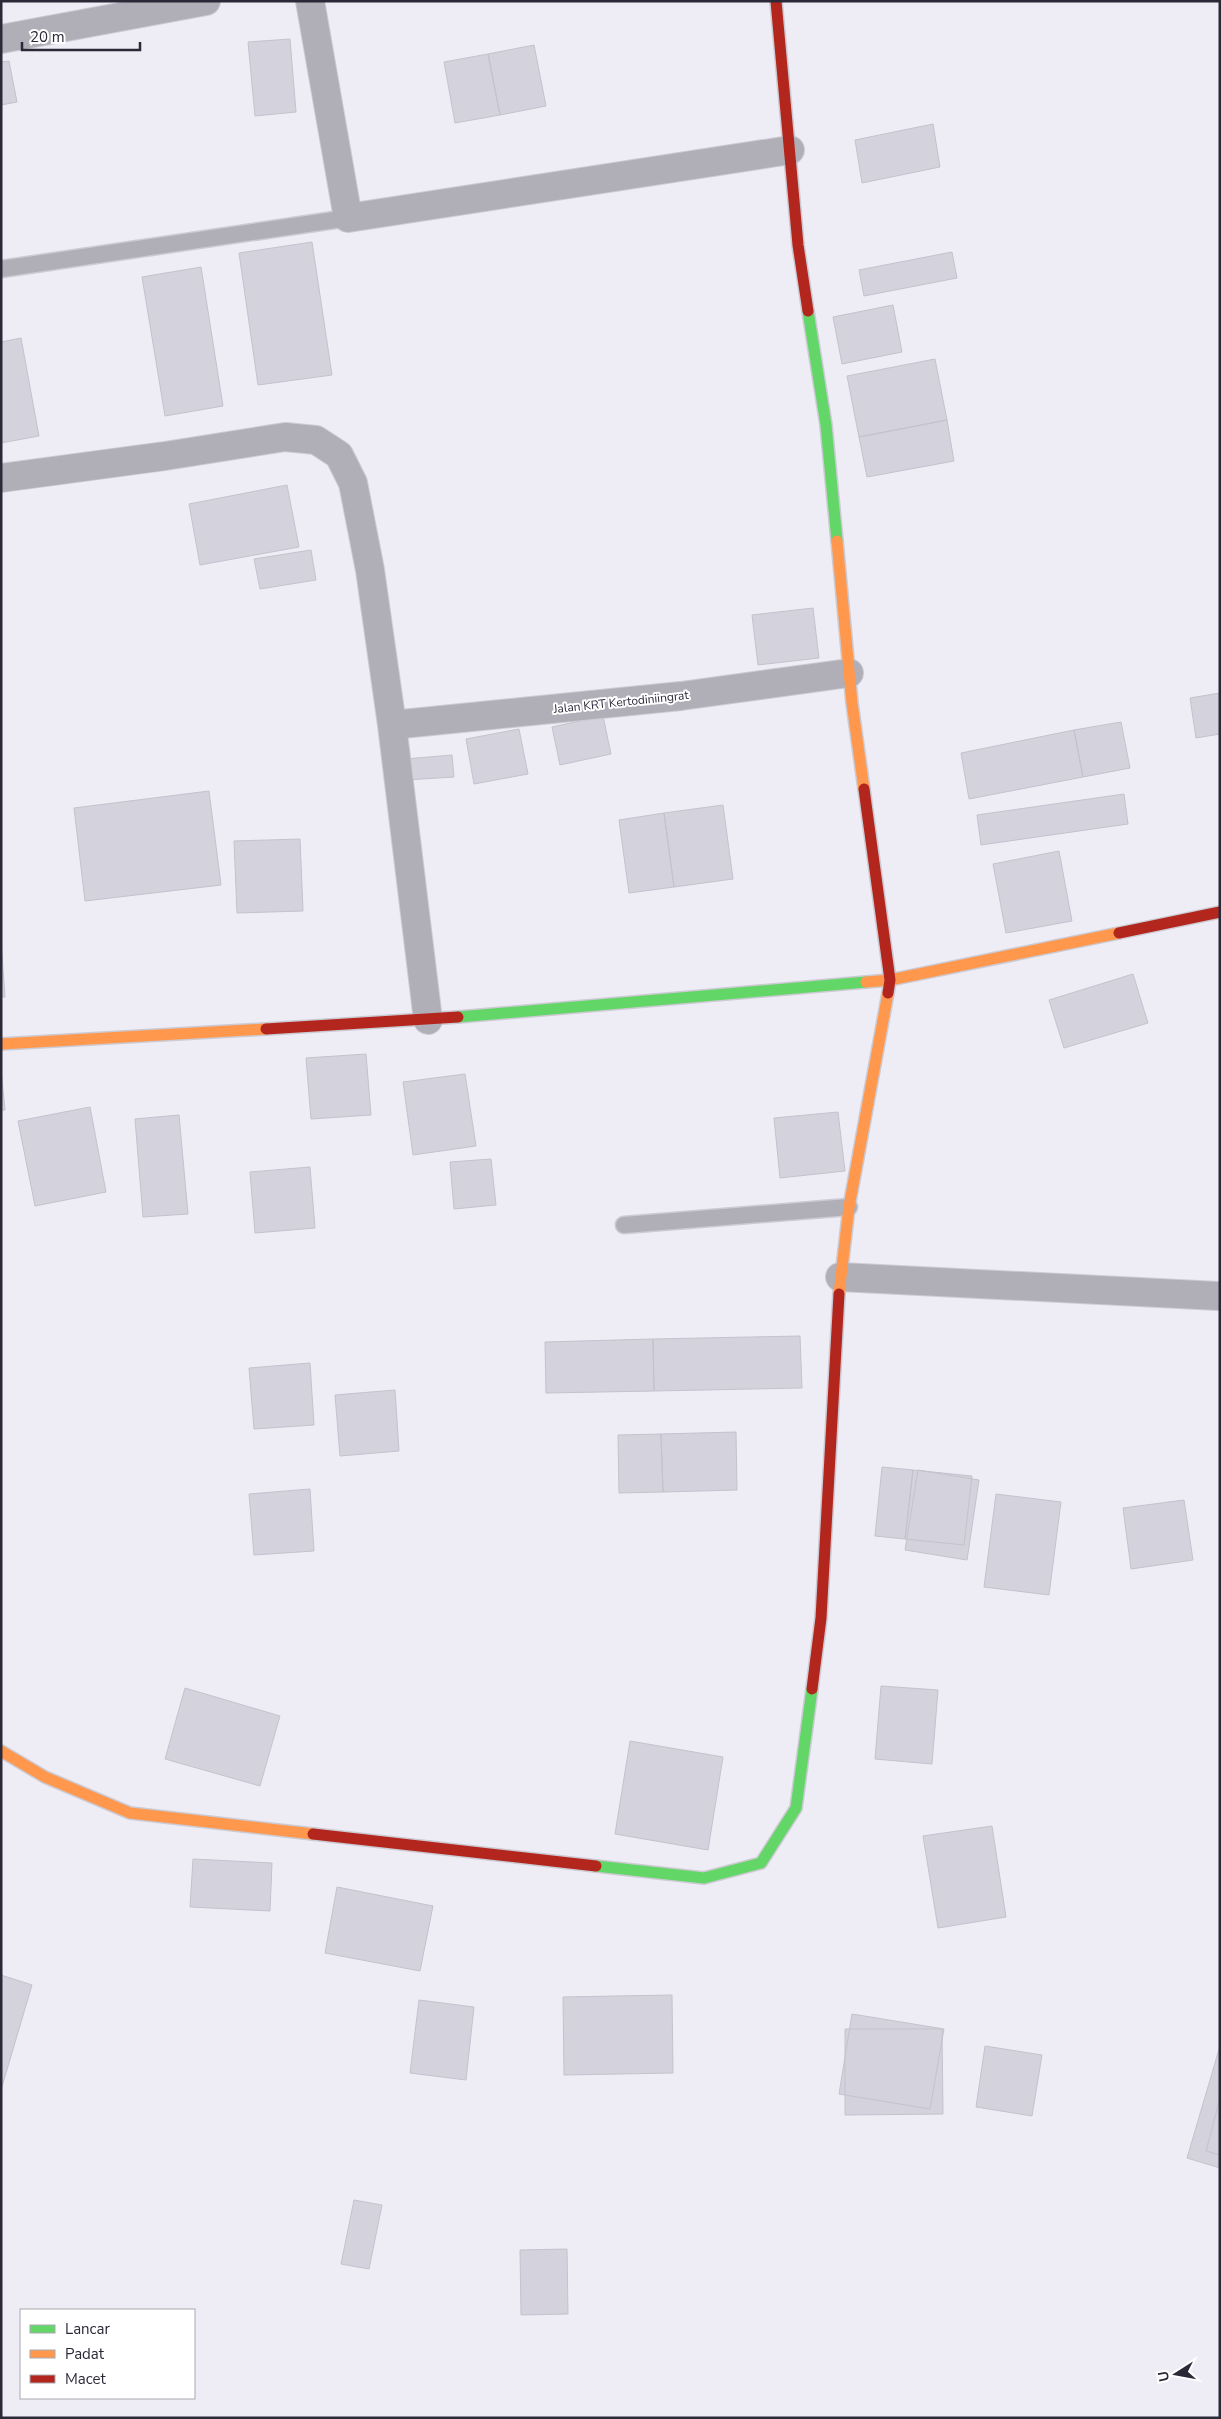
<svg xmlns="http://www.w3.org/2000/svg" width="1221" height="2419" font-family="'Nunito Sans',sans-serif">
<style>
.building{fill:#d4d2dd;stroke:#c4c2cd}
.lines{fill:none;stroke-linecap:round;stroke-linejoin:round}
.lane-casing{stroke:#cccad2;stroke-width:19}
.street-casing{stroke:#cccad2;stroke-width:30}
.fast-casing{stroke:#cccad2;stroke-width:14}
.slow-casing{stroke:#cccad2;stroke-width:14}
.jam-casing{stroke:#cccad2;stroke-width:14}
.lane{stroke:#b0aeb7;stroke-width:16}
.street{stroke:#b0aeb7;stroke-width:28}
.fast{stroke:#63d668;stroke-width:11}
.slow{stroke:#ff974d;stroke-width:11}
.jam{stroke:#b3261e;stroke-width:11}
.labels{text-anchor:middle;stroke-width:4;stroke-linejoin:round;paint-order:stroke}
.street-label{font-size:12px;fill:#2b2837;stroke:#fff}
</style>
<rect width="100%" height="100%" fill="#eeecf5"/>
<path class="building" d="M290 39 296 112 255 116 248 42Z
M534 45 546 106 500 115 488 54Z
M488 54 500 115 455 123 444 62Z
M9 61 17 102 1 105V62Z
M933 124 940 167 862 183 855 140Z
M312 242 332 375 258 385 239 253Z
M952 252 957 278 864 296 859 270Z
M201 267 223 406 165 416 142 277Z
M893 305 902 352 842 364 833 317Z
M21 338 39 436 1 443V342Z
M935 359 947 420 859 437 847 376Z
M947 420 954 461 867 477 859 437Z
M287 485 299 547 200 565 189 504Z
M311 550 316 580 260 589 254 559Z
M813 608 819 658 758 665 752 615Z
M1220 693V734L1196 738 1190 698Z
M603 716 611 754 560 765 552 727Z
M1121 722 1130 768 1083 777 1074 730Z
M519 729 528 774 474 784 466 739Z
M1074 730 1083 777 969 799 961 753Z
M452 755 454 777 406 780 405 759Z
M209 791 221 885 85 901 74 808Z
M1124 794 1128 824 981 845 977 815Z
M723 805 733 879 674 887 664 813Z
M664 813 674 887 629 893 619 820Z
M300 839 303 911 237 913 234 841Z
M1059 851 1072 921 1006 933 993 864Z
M1 942 5 997H1Z
M1133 974 1148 1023 1064 1048 1049 1000Z
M366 1054 371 1115 311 1119 306 1058Z
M1 1070 5 1110H1Z
M465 1074 476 1146 413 1155 403 1082Z
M90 1107 106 1192 35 1206 18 1121Z
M838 1112 845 1171 780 1178 774 1118Z
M179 1115 188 1214 143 1217 135 1119Z
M491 1159 496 1205 454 1209 450 1162Z
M310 1167 315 1228 255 1233 250 1172Z
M800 1336 802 1388 654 1391 653 1339Z
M653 1339 654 1391 546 1393 545 1342Z
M310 1363 314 1425 254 1429 249 1368Z
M395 1390 399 1451 340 1456 335 1395Z
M736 1432 737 1490 663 1492 661 1434Z
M661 1434 663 1492 619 1493 618 1435Z
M882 1467 913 1470 905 1539 875 1536Z
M913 1470 972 1476 964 1545 905 1539Z
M918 1470 979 1480 967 1560 905 1550Z
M310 1489 314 1551 254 1555 249 1494Z
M996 1494 1061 1502 1049 1595 984 1587Z
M1184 1500 1193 1560 1131 1569 1123 1508Z
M881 1686 938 1690 932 1764 875 1759Z
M185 1688 280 1716 260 1786 165 1759Z
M630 1741 723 1757 708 1850 615 1834Z
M992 1826 1006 1917 938 1928 923 1836Z
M193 1859 272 1863 270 1911 190 1907Z
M337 1887 433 1906 420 1971 325 1953Z
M1 1975 32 1985 1 2090Z
M672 1995 673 2073 564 2075 563 1997Z
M419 2000 474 2007 466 2080 410 2073Z
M852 2014 944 2029 930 2109 839 2094Z
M845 2029H942L943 2114 845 2115Z
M985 2046 1042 2055 1032 2116 976 2107Z
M1220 2046V2168L1187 2158Z
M1220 2098V2155L1206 2151Z
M354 2200 382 2205 369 2269 341 2264Z
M567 2249 568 2314 521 2315 520 2250Z"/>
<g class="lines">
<defs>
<path id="lane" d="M1 269 348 218
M624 1225 849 1207"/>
<path id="street" d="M310 1 348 218 790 150
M1 39 206 1
M1 478 165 456 285 437 316 440 339 455 353 483 370 570 392 725 428 1020
M392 725 681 696 849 673
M840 1277 1218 1296"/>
<path id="fast" d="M808 311 826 425 837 541
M458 1017 866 982
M596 1866 704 1878 761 1863 796 1808 812 1689"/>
<path id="slow" d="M837 541 852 703 864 789
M866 982 890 980 1119 933
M1 1044 266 1029
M839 1294 849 1207 888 993
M1 1751 45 1777 130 1813 313 1834"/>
<path id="jam" d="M776 1 798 245 808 311
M864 789 890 980 888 993
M1119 933 1220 912
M266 1029 458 1017
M812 1689 821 1618 839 1294
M313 1834 596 1866"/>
</defs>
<use href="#lane" class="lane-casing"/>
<use href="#street" class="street-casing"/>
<use href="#fast" class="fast-casing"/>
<use href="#slow" class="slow-casing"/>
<use href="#jam" class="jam-casing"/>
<use href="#lane" class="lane"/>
<use href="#street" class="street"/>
<use href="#fast" class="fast"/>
<use href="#slow" class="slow"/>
<use href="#jam" class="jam"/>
</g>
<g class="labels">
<g class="street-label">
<text transform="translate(621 702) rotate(-6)" y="4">Jalan KRT Kertodiniingrat</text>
</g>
</g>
<rect width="1221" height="2419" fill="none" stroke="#2b2837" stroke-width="5"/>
<rect x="20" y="2309" width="175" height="90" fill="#ffffff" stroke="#aaa9af"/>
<rect x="30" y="2325" width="25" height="8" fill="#63d668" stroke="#aaa9af"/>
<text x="65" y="2334" font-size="15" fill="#2b2837">Lancar</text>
<rect x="30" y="2350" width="25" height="8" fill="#ff974d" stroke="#aaa9af"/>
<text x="65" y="2359" font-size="15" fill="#2b2837">Padat</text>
<rect x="30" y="2375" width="25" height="8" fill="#b3261e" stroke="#aaa9af"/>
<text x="65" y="2384" font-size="15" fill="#2b2837">Macet</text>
<g transform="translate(1176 2374) rotate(259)" stroke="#ffffff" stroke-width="4" paint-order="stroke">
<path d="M0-4L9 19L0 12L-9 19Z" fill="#2b2837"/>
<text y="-8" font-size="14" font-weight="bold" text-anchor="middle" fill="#2b2837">U</text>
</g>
<path d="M22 42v8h118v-8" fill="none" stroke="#2b2837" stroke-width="2.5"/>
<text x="30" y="42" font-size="15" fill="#2b2837" stroke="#ffffff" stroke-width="4" paint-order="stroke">20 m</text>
</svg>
